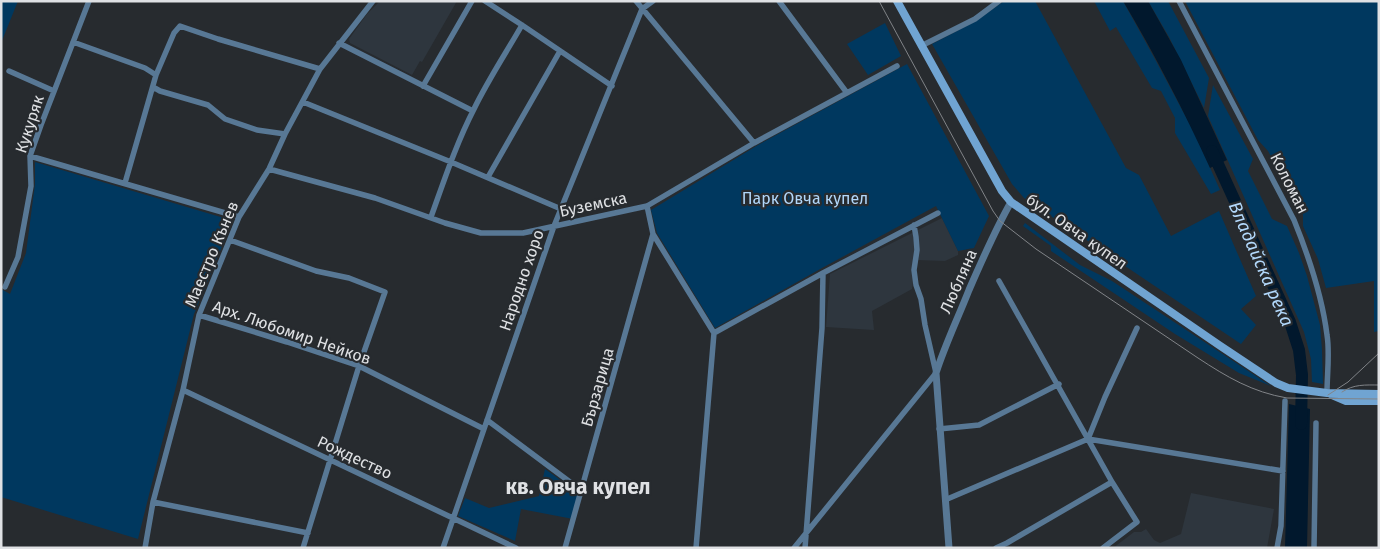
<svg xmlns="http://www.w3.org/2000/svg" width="1380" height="549" font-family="'Fira Sans',sans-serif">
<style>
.built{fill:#2e363e}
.green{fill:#00385f}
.water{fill:#01182d}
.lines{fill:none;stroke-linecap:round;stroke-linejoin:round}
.river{stroke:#01182d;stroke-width:12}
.minor{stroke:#587895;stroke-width:5.5}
.tertiary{stroke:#587895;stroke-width:7}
.secondary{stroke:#70a4d2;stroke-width:8}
.tram{stroke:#818488;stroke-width:1}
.labels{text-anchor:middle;stroke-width:4.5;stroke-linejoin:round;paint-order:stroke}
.street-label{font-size:16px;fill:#dfe1e4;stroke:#272b2f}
.park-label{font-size:16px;fill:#b1d7fa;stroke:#272b2f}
.water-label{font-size:18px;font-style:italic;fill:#b2d8fb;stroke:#272b2f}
.district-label{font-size:21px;font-weight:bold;fill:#dfe1e4;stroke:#272b2f}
</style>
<rect width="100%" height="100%" fill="#272b2f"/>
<path class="built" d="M380 1H457L422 62 420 61 412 75 350 43 349 39 367 14Z
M942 218 958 251V255L945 261 917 260 912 289 872 311 874 330 826 327 830 274Z
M1191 493 1274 509 1267 548H1113L1134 532H1141L1146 529 1154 540 1160 543 1181 534Z"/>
<path class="green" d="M1 1H18L1 43Z
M1004 1H1035L1126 168 1139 175 1171 236 1219 211 1256 296 1241 309 1256 325 1241 344 1024 198 1012 184 932 44 976 21Z
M1094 1H1123L1156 61 1195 134 1220 190 1211 194 1175 133V118L1161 91 1152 88 1116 27 1110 31Z
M1148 1H1168L1209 78 1204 108 1169 37Z
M1185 1H1379V331L1374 332V281L1326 288 1318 259 1303 226V215L1268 151 1258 140Z
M885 23 901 56 868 75 847 44Z
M907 64 989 216 974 248 958 251 936 206 822 268 715 328 657 233 651 210 758 145Z
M1213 85 1253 159 1248 171 1272 219 1287 226 1299 253 1307 276 1320 325 1322 350 1323 384 1312 382 1311 359 1304 332 1208 116Z
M35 162 224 218 230 227 194 314 138 539 1 497V289L10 294 26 253 35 184Z
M1025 223 1080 265 1112 281 1271 386 1239 373 1175 334 1051 251V246L1023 226Z
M545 469 580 494 573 519 521 509 515 541 458 516 465 498 489 508 539 496Z"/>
<path class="water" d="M1123 1H1148L1181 60 1227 160 1210 168C1184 111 1155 55 1123 1Z
M1289 404 1310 409 1307 548H1285Z"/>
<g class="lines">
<path class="river" d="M1212 151 1290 322 1299 350 1302 375 1301 424"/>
<path class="minor" d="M485 1 522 25 612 86
M636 1 754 143
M779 1 847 93
M1179 1 1294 220C1309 257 1322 295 1327 335 1330 352 1327 375 1327 393
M73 42 145 68 156 75
M339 43 473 111
M921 46 975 19 999 1
M9 71 54 91
M423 86 472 1
M153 87 160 91 208 105 225 119 257 130 285 134
M303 102 451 162 561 209
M30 156 239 217
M269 169 375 198 445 223 481 233H523L647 206 754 143 897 66
M488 177 560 51
M125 183 156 75 174 33 180 26 218 39 320 69
M647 206 653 234 714 333
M431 217C444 181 456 144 474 109 488 80 506 53 522 25
M230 240 316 271 349 278 385 292 359 366 303 548
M999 281 1112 482 1137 522 1103 548
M5 287 18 257 31 186 30 156 41 125 89 1
M199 315 287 342 359 366 484 429
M714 333 823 273 938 213
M183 390 516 548
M487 420 582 491
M939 429 979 425 1059 384
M1088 439 1283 471
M945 500 1088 439 1105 397 1137 328
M153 502 308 533
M145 548 153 502 183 390 199 315 239 217 269 169 285 134 320 69 373 1
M443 548 554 226 642 9 653 1
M565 548 653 234
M696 548 714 333
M794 548 936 373 925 325 921 299 916 285 914 270 917 250 916 237 914 225
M805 548 822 328 823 273
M996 548 1007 543 1112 482
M1277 548 1281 526 1285 401
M1314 548 1316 423"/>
<path class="tertiary" d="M949 548 936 373C945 345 958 318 969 290 982 260 995 230 1011 202"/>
<path class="secondary" d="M897 1 1002 191 1011 202 1219 345 1276 383 1288 388 1327 393 1379 394
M1332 395 1346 401H1379"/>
<path class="tram" d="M879 1 993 211 1000 221 1036 249 1198 358C1227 377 1252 392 1287 398L1379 399
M1342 392C1354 384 1365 385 1379 385
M1328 395 1348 382 1379 353"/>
</g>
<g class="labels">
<g class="street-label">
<text transform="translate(29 124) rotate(-72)" y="6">Кукуряк</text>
<text transform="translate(1290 183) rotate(63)" y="6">Коломан</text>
<text transform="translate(593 204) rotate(-12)" y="6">Буземска</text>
<text transform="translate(1077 231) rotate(35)" y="6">бул. Овча купел</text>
<text transform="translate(211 254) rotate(-67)" y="6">Маестро Кънев</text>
<text transform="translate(521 280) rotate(-71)" y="6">Народно хоро</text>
<text transform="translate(958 281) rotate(-66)" y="6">Любляна</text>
<text transform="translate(292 332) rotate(19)" y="6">Арх. Любомир Нейков</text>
<text transform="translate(597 387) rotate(-74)" y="6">Бързарица</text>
<text transform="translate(355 457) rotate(25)" y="6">Рождество</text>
</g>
<g class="park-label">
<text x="805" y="204">Парк Овча купел</text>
</g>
<g class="water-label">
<text transform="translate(1261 264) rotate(66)" y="6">Владайска река</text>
</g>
<g class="district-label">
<text x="578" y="494">кв. Овча купел</text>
</g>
</g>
<rect width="1380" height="549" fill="none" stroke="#dfe1e4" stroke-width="5"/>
</svg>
